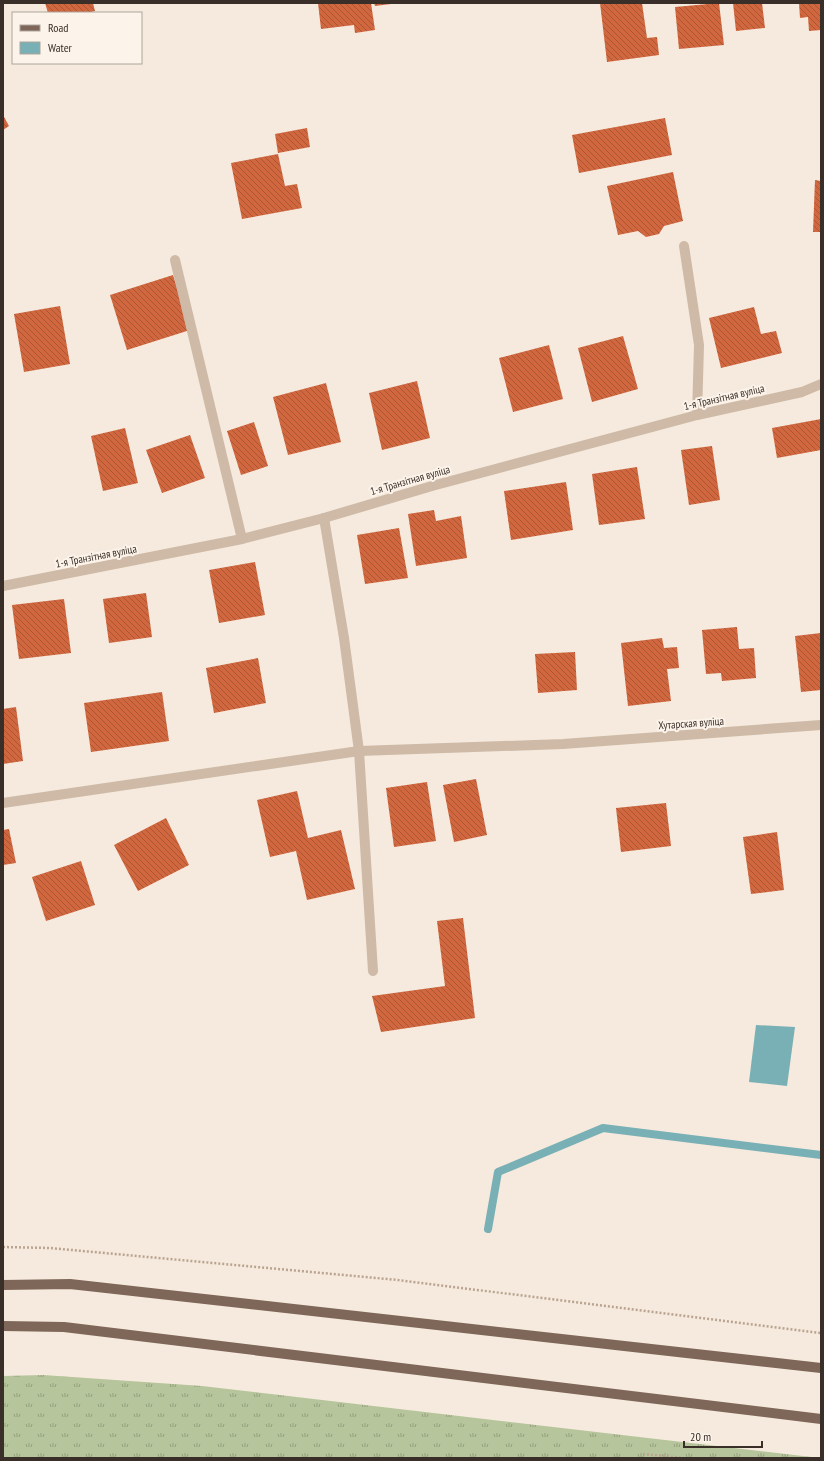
<svg xmlns="http://www.w3.org/2000/svg" width="824" height="1461" font-family="'PT Sans Narrow',sans-serif">
<defs>
<pattern id="grass-tufts" width="24" height="20" patternUnits="userSpaceOnUse"><rect width="24" height="20" fill="#b6c59b"/><path d="M3 7l-1-3M5 7V3M7 7l1-3M15 17l-1-3M17 17v-4M19 17l1-3" fill="none" stroke="#95a07e"/></pattern>
<pattern id="building-back-hatch" width="6" height="6" patternUnits="userSpaceOnUse"><rect width="6" height="6" fill="#d1673f"/><path d="M-1 5l2 2M0 0l6 6M5-1l2 2" fill="none" stroke="#ab5535"/></pattern>
</defs>
<rect width="100%" height="100%" fill="#f5eadd"/>
<polygon fill="url(#grass-tufts)" points="43,1375 202,1386 820,1458 3,1458 3,1376"/>
<polygon fill="#79b0b5" points="756,1025 795,1027 787,1086 749,1082"/>
<g fill="none" stroke-linecap="round" stroke-linejoin="round">
<polyline stroke="#79b0b5" stroke-width="8" points="488,1229 498,1172 603,1128 821,1155"/>
</g>
<g fill="url(#building-back-hatch)">
<polygon points="45,3 93,3 95,11 88,13 48,13"/>
<polygon points="318,3 371,3 375,30 355,33 354,25 321,29"/>
<polygon points="374,3 391,3 391,4 375,6"/>
<polygon points="600,3 642,3 647,38 657,37 659,55 607,62"/>
<polygon points="719,3 724,45 679,49 675,7"/>
<polygon points="733,3 762,3 765,28 736,31"/>
<polygon points="799,3 821,3 821,30 809,31 808,17 800,18"/>
<polygon points="3,115 9,126 3,130"/>
<polygon points="665,118 672,155 579,173 572,135"/>
<polygon points="307,128 310,147 278,153 275,134"/>
<polygon points="278,154 285,186 297,184 302,208 242,219 231,163"/>
<polygon points="673,172 683,221 664,226 659,234 646,237 638,231 618,235 607,186"/>
<polygon points="815,180 821,181 821,232 813,232"/>
<polygon points="173,275 190,330 127,350 110,295"/>
<polygon points="60,306 70,364 24,372 14,314"/>
<polygon points="754,307 761,334 776,331 782,353 721,368 709,318"/>
<polygon points="623,336 638,389 592,402 578,348"/>
<polygon points="549,345 563,399 513,412 499,358"/>
<polygon points="417,381 430,438 382,450 369,393"/>
<polygon points="326,383 341,442 288,455 273,397"/>
<polygon points="821,419 821,450 777,458 772,428"/>
<polygon points="254,422 268,466 241,475 227,431"/>
<polygon points="125,428 138,483 103,491 91,436"/>
<polygon points="190,435 205,478 162,493 146,450"/>
<polygon points="712,446 720,500 689,505 681,450"/>
<polygon points="637,467 645,519 599,525 592,474"/>
<polygon points="566,482 573,530 511,540 504,491"/>
<polygon points="434,510 436,521 461,516 467,558 416,566 408,514"/>
<polygon points="399,528 408,578 365,584 357,535"/>
<polygon points="255,562 265,615 219,623 209,570"/>
<polygon points="146,593 152,637 109,643 103,599"/>
<polygon points="64,599 71,653 19,659 12,605"/>
<polygon points="737,627 739,649 754,648 756,678 722,681 721,673 706,674 702,630"/>
<polygon points="821,633 821,690 801,692 795,636"/>
<polygon points="662,638 664,648 677,647 679,668 667,669 671,701 628,706 621,643"/>
<polygon points="575,652 577,690 538,693 535,654"/>
<polygon points="258,658 266,703 214,713 206,668"/>
<polygon points="162,692 169,741 91,752 84,703"/>
<polygon points="16,707 23,761 3,764 3,709"/>
<polygon points="476,779 487,835 454,842 443,785"/>
<polygon points="427,782 436,841 394,847 386,788"/>
<polygon points="297,791 308,838 341,830 355,889 307,900 296,851 270,857 257,800"/>
<polygon points="666,803 671,846 621,852 616,808"/>
<polygon points="166,818 189,865 138,891 114,845"/>
<polygon points="9,829 16,863 3,865 3,830"/>
<polygon points="777,832 784,890 751,894 743,837"/>
<polygon points="81,861 95,905 46,921 32,877"/>
<polygon points="463,918 475,1018 381,1032 372,996 445,986 437,921"/>
</g>
<g fill="none" stroke-linecap="round" stroke-linejoin="round">
<g stroke="#baa491" stroke-width="2.5" stroke-dasharray="2 2" stroke-linecap="butt">
<polyline points="3,1247 50,1248 398,1280 821,1333"/>
<polyline points="643,1454 684,1458"/>
</g>
<g stroke="#cebaa7" stroke-width="10">
<polyline points="684,246 699,345 697,415"/>
<polyline points="175,260 242,539"/>
<polyline points="324,518 344,638 359,751 373,971"/>
</g>
<g stroke="#cebaa7" stroke-width="10">
<polyline points="3,586 242,539 324,518 432,486 697,415 802,392 821,384"/>
<polyline points="3,803 359,751 563,744 821,725"/>
</g>
<g stroke="#7e6658" stroke-width="10">
<polyline points="3,1285 70,1284 821,1368"/>
<polyline points="3,1326 64,1327 821,1419"/>
</g>
</g>
<g text-anchor="middle" stroke-width="4" stroke-linejoin="round" paint-order="stroke">
<g font-size="11" fill="#3a2f28" stroke="#fcf4ea">
<text transform="translate(724 397) rotate(-13)" y="4">1-я Транзітная вуліца</text>
<text transform="translate(410 480) rotate(-16)" y="4">1-я Транзітная вуліца</text>
<text transform="translate(96 556) rotate(-11)" y="4">1-я Транзітная вуліца</text>
<text transform="translate(691 723) rotate(-4)" y="4">Хутарская вуліца</text>
</g>
</g>
<rect width="824" height="1461" fill="none" stroke="#3a2f28" stroke-width="8"/>
<rect x="12" y="12" width="130" height="52" fill="#fcf4ea" stroke="#aea59c"/>
<rect x="20" y="25" width="20" height="6" fill="#7e6658" stroke="#aea59c"/>
<text x="48" y="32" font-size="12" fill="#3a2f28">Road</text>
<rect x="20" y="42" width="20" height="12" fill="#79b0b5" stroke="#aea59c"/>
<text x="48" y="52" font-size="12" fill="#3a2f28">Water</text>
<path d="M684 1441v6h78v-6" fill="none" stroke="#3a2f28" stroke-width="2"/>
<text x="690" y="1441" font-size="12" fill="#3a2f28" stroke="#fcf4ea" stroke-width="3" paint-order="stroke">20 m</text>
</svg>
